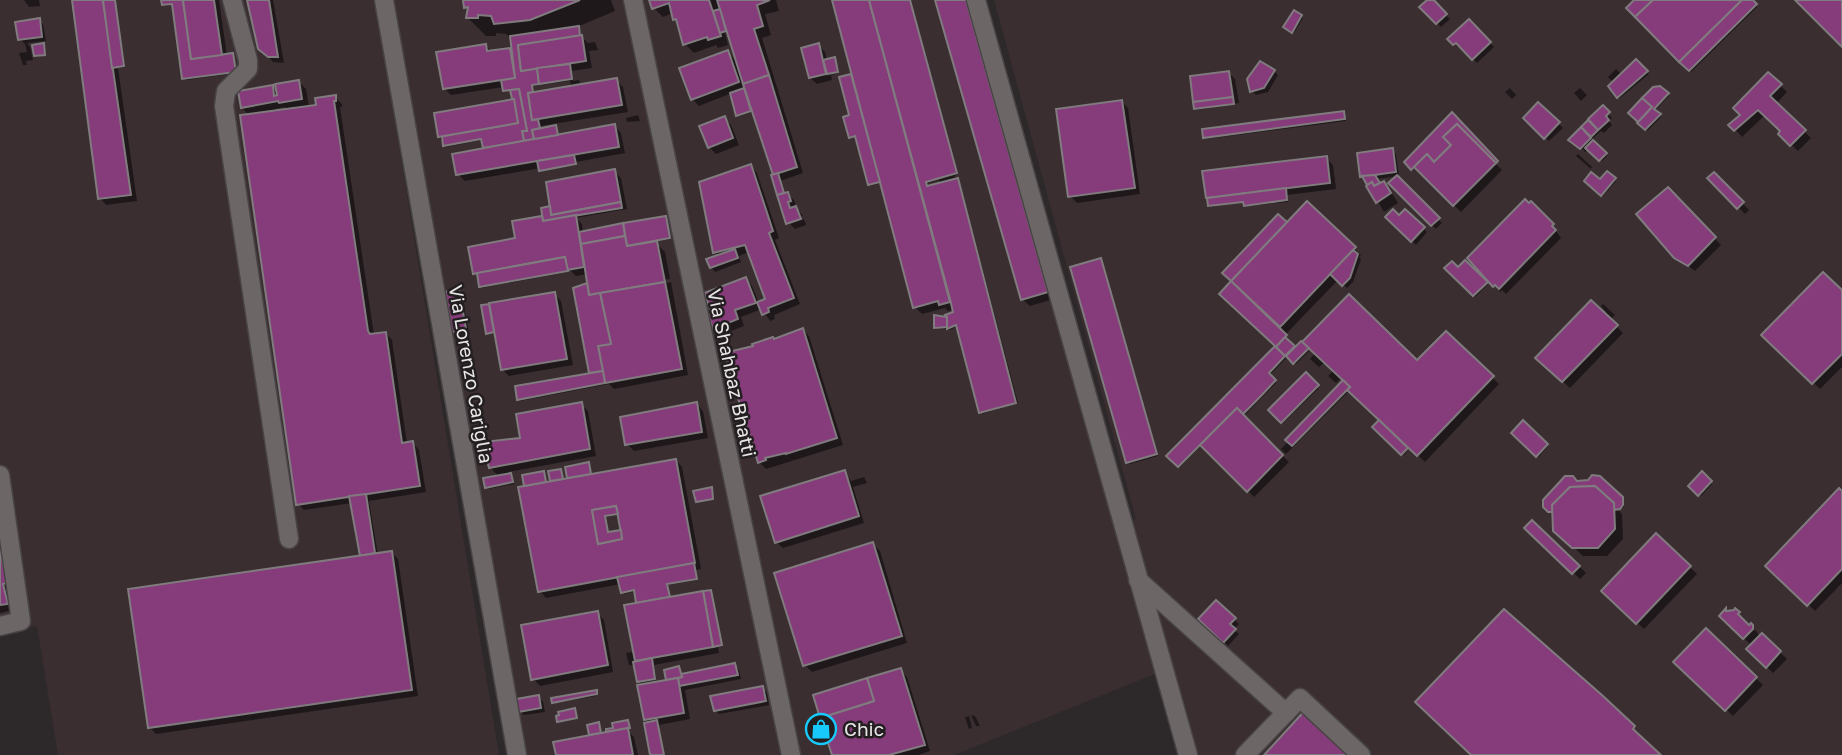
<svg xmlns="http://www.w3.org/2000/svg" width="1842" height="755" font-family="'Golos Text',sans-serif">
<rect width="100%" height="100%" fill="#2d2829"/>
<g fill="#3a2e31">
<polygon points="0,0 375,0 499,755 58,755 37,626 0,633"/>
<polygon points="391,0 966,0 1114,528 1136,519 994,0 1842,0 1842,755 1178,755 1155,674 954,755 526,755"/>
</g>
<g fill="#0007" fill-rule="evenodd">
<polygon points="24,0 39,0 40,6 29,7"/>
<polygon points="74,0 115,0 125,67 118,68 137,201 106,205 100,198"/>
<polygon points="163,0 219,0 227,56 234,57 237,73 186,80 174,5 165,6"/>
<polygon points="249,0 273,0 284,63 273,62 266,54"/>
<path d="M465,0H611L615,11L577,27L579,45L582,37L588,43L595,42L598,50L589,51L592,68L571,71L573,81L579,80L581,86L616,80L623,87L628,112L540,126L541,130L555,127L558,137L615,126L621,133L625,153L576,162V165L542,171L541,168L465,181L458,174L487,150L483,140L446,147L439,136L513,101L512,91L506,92L504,87L451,95L444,88L486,46L492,52L509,49L514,54L512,40L506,34L496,33V36H486L467,17L469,10L466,7ZM570,81L571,88L534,94L533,86Z"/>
<polygon points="651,0 776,0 779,11 765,14 771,35 762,38 803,173 780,181 785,194 787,194 794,200 797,209 803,216 789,221 789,224 788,223 754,112 740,116 732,93 699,106 692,99 727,52 738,63 729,32 725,33 728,45 718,48 716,45 694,53 685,44 673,13 663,17 654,8"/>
<path d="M834,0H910L957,175L954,176L959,180L1018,403L982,414L958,326L950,330L936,327L947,319V316L955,313L954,309L948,311L945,308L922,314L915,307L881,183L871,186L869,184L857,137H850L851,76L855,80ZM939,180L940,183L927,187L926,184Z"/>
<polygon points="937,0 969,0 1054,299 1030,306 1023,300"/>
<polygon points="1429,0 1450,19 1441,27 1422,7"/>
<polygon points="1637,0 1751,0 1757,7 1691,72 1680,61"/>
<polygon points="1294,12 1303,18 1294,33 1287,29"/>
<polygon points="39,20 43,24 46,41 27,43 30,47 33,60 26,61 27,65 23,65 19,53 27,52 25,44 20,39"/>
<polygon points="1469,21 1494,47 1477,63 1461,46 1459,48 1450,39"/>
<polygon points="818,45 825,52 827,61 836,61 839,73 831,75 832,80 817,84 810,78"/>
<polygon points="1636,62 1649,74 1620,98 1610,86 1614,83 1608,77 1616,69 1622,75"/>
<polygon points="1274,71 1278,75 1268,92 1256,95 1252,91"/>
<polygon points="1229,73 1235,79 1239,103 1197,110 1196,108"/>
<polygon points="1768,74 1787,92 1776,104 1811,138 1798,151 1780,134 1783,132 1765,115 1742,137 1731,125 1742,115"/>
<path d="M299,82L306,89L309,107L318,106L335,97L342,104V107H340L374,335L386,333L392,340L407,444L413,443L419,450L426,492L369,501L378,555L392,553L398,559L418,696L156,734L149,727L362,557L352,503L304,510L298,504L250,116L242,108L272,87L279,94ZM285,107L288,110L275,112V109Z"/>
<polygon points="1510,88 1516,95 1512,99 1505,92"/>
<polygon points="1580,88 1587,95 1581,101 1574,93"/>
<polygon points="1660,88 1669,96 1654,111 1661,117 1648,130 1640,123"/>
<polygon points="1122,102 1128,108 1140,194 1077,203 1070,196"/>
<polygon points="1538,104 1563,128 1549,141 1525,118"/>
<polygon points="1603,108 1612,118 1609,121 1612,125 1604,133 1601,131 1591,140 1607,156 1602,161 1588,149 1585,152 1582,148 1580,150 1570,140"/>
<polygon points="1343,113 1346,121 1206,139 1205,137"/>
<polygon points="638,115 640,121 627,122 626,118"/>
<polygon points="724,118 731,125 739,145 716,154 709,147"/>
<polygon points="1473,142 1502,170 1461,212 1416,168 1414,170 1406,162"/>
<polygon points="1392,150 1396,154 1399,176 1376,179 1380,185 1384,183 1388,187 1398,203 1384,212 1365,179"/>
<polygon points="1578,154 1592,167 1591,169 1576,156"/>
<polygon points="1326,158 1333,165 1336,189 1287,195 1288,202 1247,206 1245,203 1209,205 1207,197"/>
<polygon points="751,166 757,173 779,238 775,240 800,304 774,315 775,319 770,321 762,309 741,317 744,326 721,335 714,328 746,279 752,286 759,303 767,300 749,252 739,256 741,262 715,272 711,267 719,256 715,252"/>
<polygon points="614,171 621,178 627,209 576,218 582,224 583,233 666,218 671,239 655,242 665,252 670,279 596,292 596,296 671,282 688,375 614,389 609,384 520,401 519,399 591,374 575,288 586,285 590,289 588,274 576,276 567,267 568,272 482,288 479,278 475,273 541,218 545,221 549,208"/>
<polygon points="1607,173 1616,181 1603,196 1586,181 1600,182"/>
<polygon points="1714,174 1749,210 1745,214 1709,178"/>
<polygon points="1397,177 1442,223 1436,229 1391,183"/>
<polygon points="1667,189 1721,245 1695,271 1675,256"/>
<polygon points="1307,203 1361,255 1359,257 1361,259 1353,282 1347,288 1338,280 1285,335 1287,337 1285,339 1295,349 1301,343 1417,362 1446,333 1499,384 1425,462 1410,448 1404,455 1375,427 1381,420 1350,390 1286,454 1281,449 1345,381 1342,377 1336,383 1328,376 1334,370 1325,362 1319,367 1310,359 1315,353 1311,349 1296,364 1288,356 1269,376 1276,383 1243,417 1289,462 1254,497 1202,445 1180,467 1169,456 1277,346 1222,294 1234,281 1224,273 1278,217 1287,225"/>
<polygon points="1405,211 1427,232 1416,245 1388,217 1399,217"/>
<polygon points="804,219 806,225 795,229 790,224"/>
<polygon points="1552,225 1561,238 1506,294 1502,290 1500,292 1469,258"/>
<polygon points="1102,261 1158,456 1130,464 1128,462"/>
<polygon points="1465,262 1488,284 1475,297 1447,268 1458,269"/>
<polygon points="458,291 462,295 469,333 458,335 454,331"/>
<polygon points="1842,293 1842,367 1820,389 1763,335"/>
<polygon points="554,294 561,301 573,365 509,376 502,369 496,333 488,333 483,307"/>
<polygon points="1603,304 1615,315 1610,320 1623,333 1570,388 1538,358 1604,314 1606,312 1601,306"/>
<polygon points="803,330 809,336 843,445 766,469 759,462 775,341"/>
<polygon points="1306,375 1319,388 1283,423 1270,410"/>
<polygon points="581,404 588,411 596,456 508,472 512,476 514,484 488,489 486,487 499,477 490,467 486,443 522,439"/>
<polygon points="697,404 703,411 708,438 634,451 627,444"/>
<polygon points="1523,422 1548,446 1539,457 1513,433"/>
<path d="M676,460L682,467L701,569L696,570L698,580L668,585L670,599L711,592L722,646L718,647L719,653L654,665L656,680L640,683L636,666L629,665L626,653L632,652L635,655L638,605L636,591L624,594L621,584L546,598L540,591L521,489L543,473L547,484L554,483L552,481L561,471L564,481L569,480L567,468L589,464L592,476ZM620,515L623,531L609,534L606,517Z"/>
<polygon points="844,472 851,481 864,477 867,483 853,487 864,523 783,548 776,542"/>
<polygon points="1702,474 1712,484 1701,496 1690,486"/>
<polygon points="1599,477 1624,501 1624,507 1618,510 1622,514 1623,539 1607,556 1583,556 1555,530 1554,513 1545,506 1577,483 1588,482"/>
<polygon points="1842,493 1842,583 1815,611 1767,565"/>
<polygon points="1532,522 1586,573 1580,579 1526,528"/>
<polygon points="0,528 13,610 0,613"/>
<polygon points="1656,535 1697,574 1644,629 1603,591"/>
<polygon points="873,544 880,551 907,643 812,672 805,665 776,574"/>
<polygon points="1216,602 1239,624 1233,629 1239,634 1228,646 1200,619"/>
<polygon points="1726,609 1729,612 1735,611 1757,632 1760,637 1762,635 1787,659 1773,673 1748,649 1752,646 1721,615"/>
<polygon points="597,613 604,620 613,672 540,686 533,679"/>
<polygon points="1706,630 1763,685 1733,716 1676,662"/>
<polygon points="735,665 739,670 741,679 685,690 690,719 659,725 664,755 652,755 650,724 645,719 670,681 668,679 679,668 682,675"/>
<polygon points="900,670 907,677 930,751 918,755 833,755"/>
<polygon points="762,688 767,692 769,705 719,714 715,710"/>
<polygon points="595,692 596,696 555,703 553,702"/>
<polygon points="539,697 543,702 545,712 524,715 520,711"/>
<polygon points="971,715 975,716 980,726 976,726"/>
<polygon points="969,716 972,728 969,729 965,717"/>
<polygon points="628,722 631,729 627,730 634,737 638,755 557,755 591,737 589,726 599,724 602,735 617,732"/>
</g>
<g fill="#863c7a" stroke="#7f7b7e" stroke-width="2" fill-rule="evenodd">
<polygon points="72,0 103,0 131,195 98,199"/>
<polygon points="103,0 115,0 124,66 112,68"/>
<polygon points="161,0 183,0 191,59 233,53 236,72 182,79 172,4 162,5"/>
<polygon points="183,0 214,0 222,55 191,59"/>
<polygon points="247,0 269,0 278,57 268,57 258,49"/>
<polygon points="463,0 580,0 530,20 494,24 491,16 478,15 478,18 466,18 468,7 464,8"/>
<polygon points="649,0 709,0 721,36 708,40 707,37 683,45 676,19 673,20 669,3 652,9"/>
<polygon points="717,0 770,0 757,5 763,26 754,29 769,75 743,84"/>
<polygon points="832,0 869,0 950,302 939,305 938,301 913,308"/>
<polygon points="869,0 910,0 957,173 926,182 927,186 958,178 1016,403 979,413 956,325 947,329 947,317 945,315 953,312 950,299"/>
<polygon points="935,0 966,0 1048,292 1021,300"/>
<polygon points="1427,0 1434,0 1447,14 1436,24 1419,7"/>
<polygon points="1634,0 1653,0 1635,17 1626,8"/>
<polygon points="1653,0 1742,0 1679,62 1635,17"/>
<polygon points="1742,0 1753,0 1757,4 1689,71 1679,62"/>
<polygon points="1795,0 1842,0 1842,47"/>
<polygon points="720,9 726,31 720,33 713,11"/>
<polygon points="1294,10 1302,15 1292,33 1283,27"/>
<polygon points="40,18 42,37 18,40 15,22"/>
<polygon points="1469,19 1491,42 1472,60 1456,43 1453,45 1447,39"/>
<polygon points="579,26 580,36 518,45 521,71 537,68 539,84 532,85 533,92 528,93 532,120 538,119 540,128 532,130 534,139 524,141 522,131 527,131 519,89 503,91 501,80 515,78 510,36"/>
<polygon points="582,35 586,61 521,71 518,45"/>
<polygon points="44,43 45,55 34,56 32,45"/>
<polygon points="819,43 826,74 809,78 801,48"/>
<polygon points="486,44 487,51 510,48 515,78 443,89 436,52"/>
<polygon points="728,50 739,82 691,100 679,68"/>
<polygon points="835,57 838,72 827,74 823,60"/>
<polygon points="1636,59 1648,71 1617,98 1608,86"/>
<polygon points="1260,61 1275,70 1264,88 1250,92 1247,79"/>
<polygon points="570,64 572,79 539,84 537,68"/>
<polygon points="1229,71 1233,97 1193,102 1190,76"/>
<polygon points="1768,72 1782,84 1770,96 1806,130 1790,146 1778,134 1780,131 1758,110 1734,131 1728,125 1740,115 1733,108"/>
<polygon points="851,74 880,182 868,185 855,136 849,138 843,117 849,115 839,77"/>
<polygon points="769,75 797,167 773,175 743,84"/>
<polygon points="617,78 622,105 532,120 528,93"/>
<polygon points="299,80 302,99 279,103 278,101 241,108 238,91 273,85 274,96 277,95 275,84"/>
<polygon points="1660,86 1669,93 1654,109 1661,114 1645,130 1637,123 1652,107 1642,98 1653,87"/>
<polygon points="744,88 751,111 736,116 730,93"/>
<polygon points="519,89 527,131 522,131 524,141 483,148 481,139 443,146 442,136 518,123 510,90"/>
<polygon points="336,95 336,101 334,101 368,331 370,334 386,332 402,443 413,441 420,486 296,505 240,115 316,105 315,98"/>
<polygon points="1233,97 1234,104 1194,109 1193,102"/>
<polygon points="1642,98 1652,107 1638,122 1628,113"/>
<polygon points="514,99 518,123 438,137 434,113"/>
<polygon points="1122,100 1135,188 1068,197 1056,109"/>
<polygon points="1538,102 1560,122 1544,139 1523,118"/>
<polygon points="1603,105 1610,112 1606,116 1609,120 1598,130 1588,119"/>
<polygon points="1344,111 1345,119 1203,138 1202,129"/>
<polygon points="1452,112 1498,161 1496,163 1457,124 1443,137 1451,145 1434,162 1427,154 1411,170 1404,162"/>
<polygon points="725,116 733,138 708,148 699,126"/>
<polygon points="1588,120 1598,130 1591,137 1581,127"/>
<polygon points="615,124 619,147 456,175 452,154"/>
<polygon points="1457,124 1496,163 1453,206 1414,167 1427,154 1434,162 1451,145 1443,137"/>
<polygon points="556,125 558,135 534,139 532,130"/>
<polygon points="1581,127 1591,138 1580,149 1568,140"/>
<polygon points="1593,140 1607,153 1599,161 1585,148"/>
<polygon points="1393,148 1396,172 1360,177 1357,153"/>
<polygon points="574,155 576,164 539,171 537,161"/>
<polygon points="1327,156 1330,183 1206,198 1202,171"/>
<polygon points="751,164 773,231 769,233 794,298 768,308 769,312 762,315 757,302 765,299 745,245 713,253 699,182"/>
<polygon points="615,169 621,202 551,215 546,182"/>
<polygon points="1607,171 1616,178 1601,196 1584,181 1591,172 1600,179"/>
<polygon points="1714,172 1744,202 1737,209 1707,178"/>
<polygon points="778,173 784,193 777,195 771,175"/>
<polygon points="1375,175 1380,183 1374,186 1372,182 1367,185 1362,176"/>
<polygon points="1397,175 1440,218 1431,226 1388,183"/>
<polygon points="1384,181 1391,193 1376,203 1366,186 1372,182 1374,186"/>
<polygon points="1668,187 1716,237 1688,266 1674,258 1636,214"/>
<polygon points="1286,188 1287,200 1244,206 1243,202 1208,206 1207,198"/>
<polygon points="788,192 791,201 788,202 790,208 796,206 801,219 786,224 777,195"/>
<polygon points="1525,199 1529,203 1531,201 1554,224 1552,226 1556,230 1499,289 1495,285 1493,287 1467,258"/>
<polygon points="1307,201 1356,247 1280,327 1231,281"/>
<polygon points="621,202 622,208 543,221 541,208 550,206 551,215"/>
<polygon points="1393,209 1399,215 1405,209 1425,227 1411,242 1385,217"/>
<polygon points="1278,214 1287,222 1231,281 1222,273"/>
<polygon points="576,215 584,267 567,270 565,257 473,274 468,247 515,238 512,221 542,216 543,221"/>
<polygon points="666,216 670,238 627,246 623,223"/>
<polygon points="623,223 625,236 581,244 579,232"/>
<polygon points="625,236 627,246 657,241 665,282 589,295 581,244"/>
<polygon points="735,249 738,258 710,268 706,259"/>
<polygon points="1353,250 1358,254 1350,278 1342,286 1330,274"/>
<polygon points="565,257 568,271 479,287 477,273"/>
<polygon points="1101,258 1157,454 1126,463 1070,267"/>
<polygon points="1465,260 1488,282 1473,296 1444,268 1452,261 1458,267"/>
<polygon points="1823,272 1842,290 1842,354 1812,384 1761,335"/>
<polygon points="746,277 756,303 735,310 738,319 713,329 708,315 712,314 704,293"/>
<polygon points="1231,281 1287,335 1276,347 1285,356 1269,373 1276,380 1259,398 1243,414 1237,408 1178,467 1166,456 1275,346 1219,294"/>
<polygon points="665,282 682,369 605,383 598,346 611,344 600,293"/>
<polygon points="587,283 589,295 600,293 611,344 598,346 603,371 589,373 573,288"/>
<polygon points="459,289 466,329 452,332 445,292"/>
<polygon points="555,292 567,359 501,370 489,303"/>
<polygon points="1349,294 1417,360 1446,331 1494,376 1417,456 1347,390 1350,387 1302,342"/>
<polygon points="1591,300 1618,325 1562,382 1535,358"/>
<polygon points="489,304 494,332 486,334 481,305"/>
<polygon points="934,315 947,317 947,327 934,328"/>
<polygon points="803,328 837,438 786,454 786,453 765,458 766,460 758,463 724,353 753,346 752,344 773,337 774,339"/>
<polygon points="1285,337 1295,346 1285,356 1276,347"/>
<polygon points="1301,341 1309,348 1293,364 1286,356"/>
<polygon points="603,371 605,383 517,400 515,386"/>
<polygon points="1306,372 1319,385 1281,423 1268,410"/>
<polygon points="1343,380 1350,387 1292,446 1285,440"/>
<polygon points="582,402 590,449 489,468 483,442 520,438 516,414"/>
<polygon points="697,402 702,432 625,445 620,417"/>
<polygon points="1237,408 1283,455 1247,492 1200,445"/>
<polygon points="1379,420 1408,448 1401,455 1372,427"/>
<polygon points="1523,420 1548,444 1536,457 1511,433"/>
<path d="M676,459L695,563L538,592L518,487ZM616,506L622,539L598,544L592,510Z"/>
<polygon points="589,462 591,474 567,478 565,467"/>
<polygon points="561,469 563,479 550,481 548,471"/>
<polygon points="845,470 859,516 775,543 760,496"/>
<polygon points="544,471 546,482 524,486 522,475"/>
<polygon points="1702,471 1712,481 1698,496 1688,486"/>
<polygon points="511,473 513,482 485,488 483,478"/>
<polygon points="1592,475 1600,476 1623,497 1623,505 1620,509 1614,510 1614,503 1595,486 1570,487 1552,505 1553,512 1548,512 1543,507 1543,500 1565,476 1573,476 1577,481 1588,480"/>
<polygon points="1595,486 1614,503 1615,529 1598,548 1572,548 1553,531 1552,505 1570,487"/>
<polygon points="712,487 713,499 696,502 693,491"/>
<polygon points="1839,488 1842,491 1842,569 1807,606 1765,566"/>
<polygon points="366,494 375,553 360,556 349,496"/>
<polygon points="616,506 618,514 605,516 608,532 621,530 622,539 598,544 592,510"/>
<polygon points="1532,520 1580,566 1572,574 1524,528"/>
<polygon points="1656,533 1691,566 1636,624 1601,591"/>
<polygon points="873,542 902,636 803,666 774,573"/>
<polygon points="0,550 7,583 3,584 8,604 0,605"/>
<polygon points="392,551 412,690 148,728 128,589"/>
<polygon points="694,563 697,579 667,584 670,597 636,603 634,590 621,593 617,577"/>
<polygon points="711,590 722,645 713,647 703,591"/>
<polygon points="703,591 713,647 635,661 624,605"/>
<polygon points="1216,600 1236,618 1230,624 1236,629 1223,643 1198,619"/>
<polygon points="1726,608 1726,611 1734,610 1735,608 1740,612 1738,614 1749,625 1751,623 1753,625 1753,629 1743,639 1719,616"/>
<polygon points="1504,609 1603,696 1635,726 1633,729 1661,755 1471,755 1415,702"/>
<polygon points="598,611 608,665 531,680 521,625"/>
<polygon points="1706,628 1757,677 1725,711 1673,662"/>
<polygon points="1762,633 1781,651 1766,668 1746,649"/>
<polygon points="652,658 655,679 637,682 633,662"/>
<polygon points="735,663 738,675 679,686 678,678 682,677 681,674"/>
<polygon points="679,666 682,677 666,680 664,670"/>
<polygon points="901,668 925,745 889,755 832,755 820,718 874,701 867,678"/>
<polygon points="678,678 684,713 644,720 637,685"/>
<polygon points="867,678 874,701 820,718 813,695"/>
<polygon points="763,686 766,701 714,711 710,696"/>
<polygon points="597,690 597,694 552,703 551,698"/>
<polygon points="539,695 541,708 518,712 516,699"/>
<polygon points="1308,707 1360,755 1264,755"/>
<polygon points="575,708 577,718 557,722 556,716 559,715 558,712"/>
<polygon points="628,720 630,728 606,732 606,729 613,728 612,723"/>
<polygon points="657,720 664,755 650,755 644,723"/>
<polygon points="599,722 601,733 589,735 587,725"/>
<polygon points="628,728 633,755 556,755 553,742"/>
</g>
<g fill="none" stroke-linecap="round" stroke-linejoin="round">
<g stroke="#484445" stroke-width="21">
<g id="minor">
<polyline points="232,0 248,60 248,69 226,91 224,106 289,539"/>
<polyline points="384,0 517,755"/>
<polyline points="633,0 791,755"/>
<polyline points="976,0 1188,755"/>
<polyline points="0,475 21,621 0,626"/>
<polyline points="1138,580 1286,713"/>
<polyline points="1245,755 1300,698 1361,755"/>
</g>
</g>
<use href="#minor" stroke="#6c6667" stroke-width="18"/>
</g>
<defs>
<g id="shop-ring" transform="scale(1.575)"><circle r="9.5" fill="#231e20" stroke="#17cafb" stroke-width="1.5"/><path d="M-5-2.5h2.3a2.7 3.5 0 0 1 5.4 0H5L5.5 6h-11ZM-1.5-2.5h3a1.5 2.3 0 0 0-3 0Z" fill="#17cafb"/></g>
</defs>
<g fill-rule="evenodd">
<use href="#shop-ring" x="821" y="729"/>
</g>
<g text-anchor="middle" stroke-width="5" stroke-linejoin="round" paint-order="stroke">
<g font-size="19" fill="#e9e6e7" stroke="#231e20">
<text transform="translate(732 373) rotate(78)" y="7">Via Shahbaz Bhatti</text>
<text transform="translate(471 374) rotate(80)" y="7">Via Lorenzo Cariglia</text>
</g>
<g font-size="19" fill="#e9e6e7" stroke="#231e20" text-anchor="start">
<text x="844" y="736">Chic</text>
</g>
</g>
</svg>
